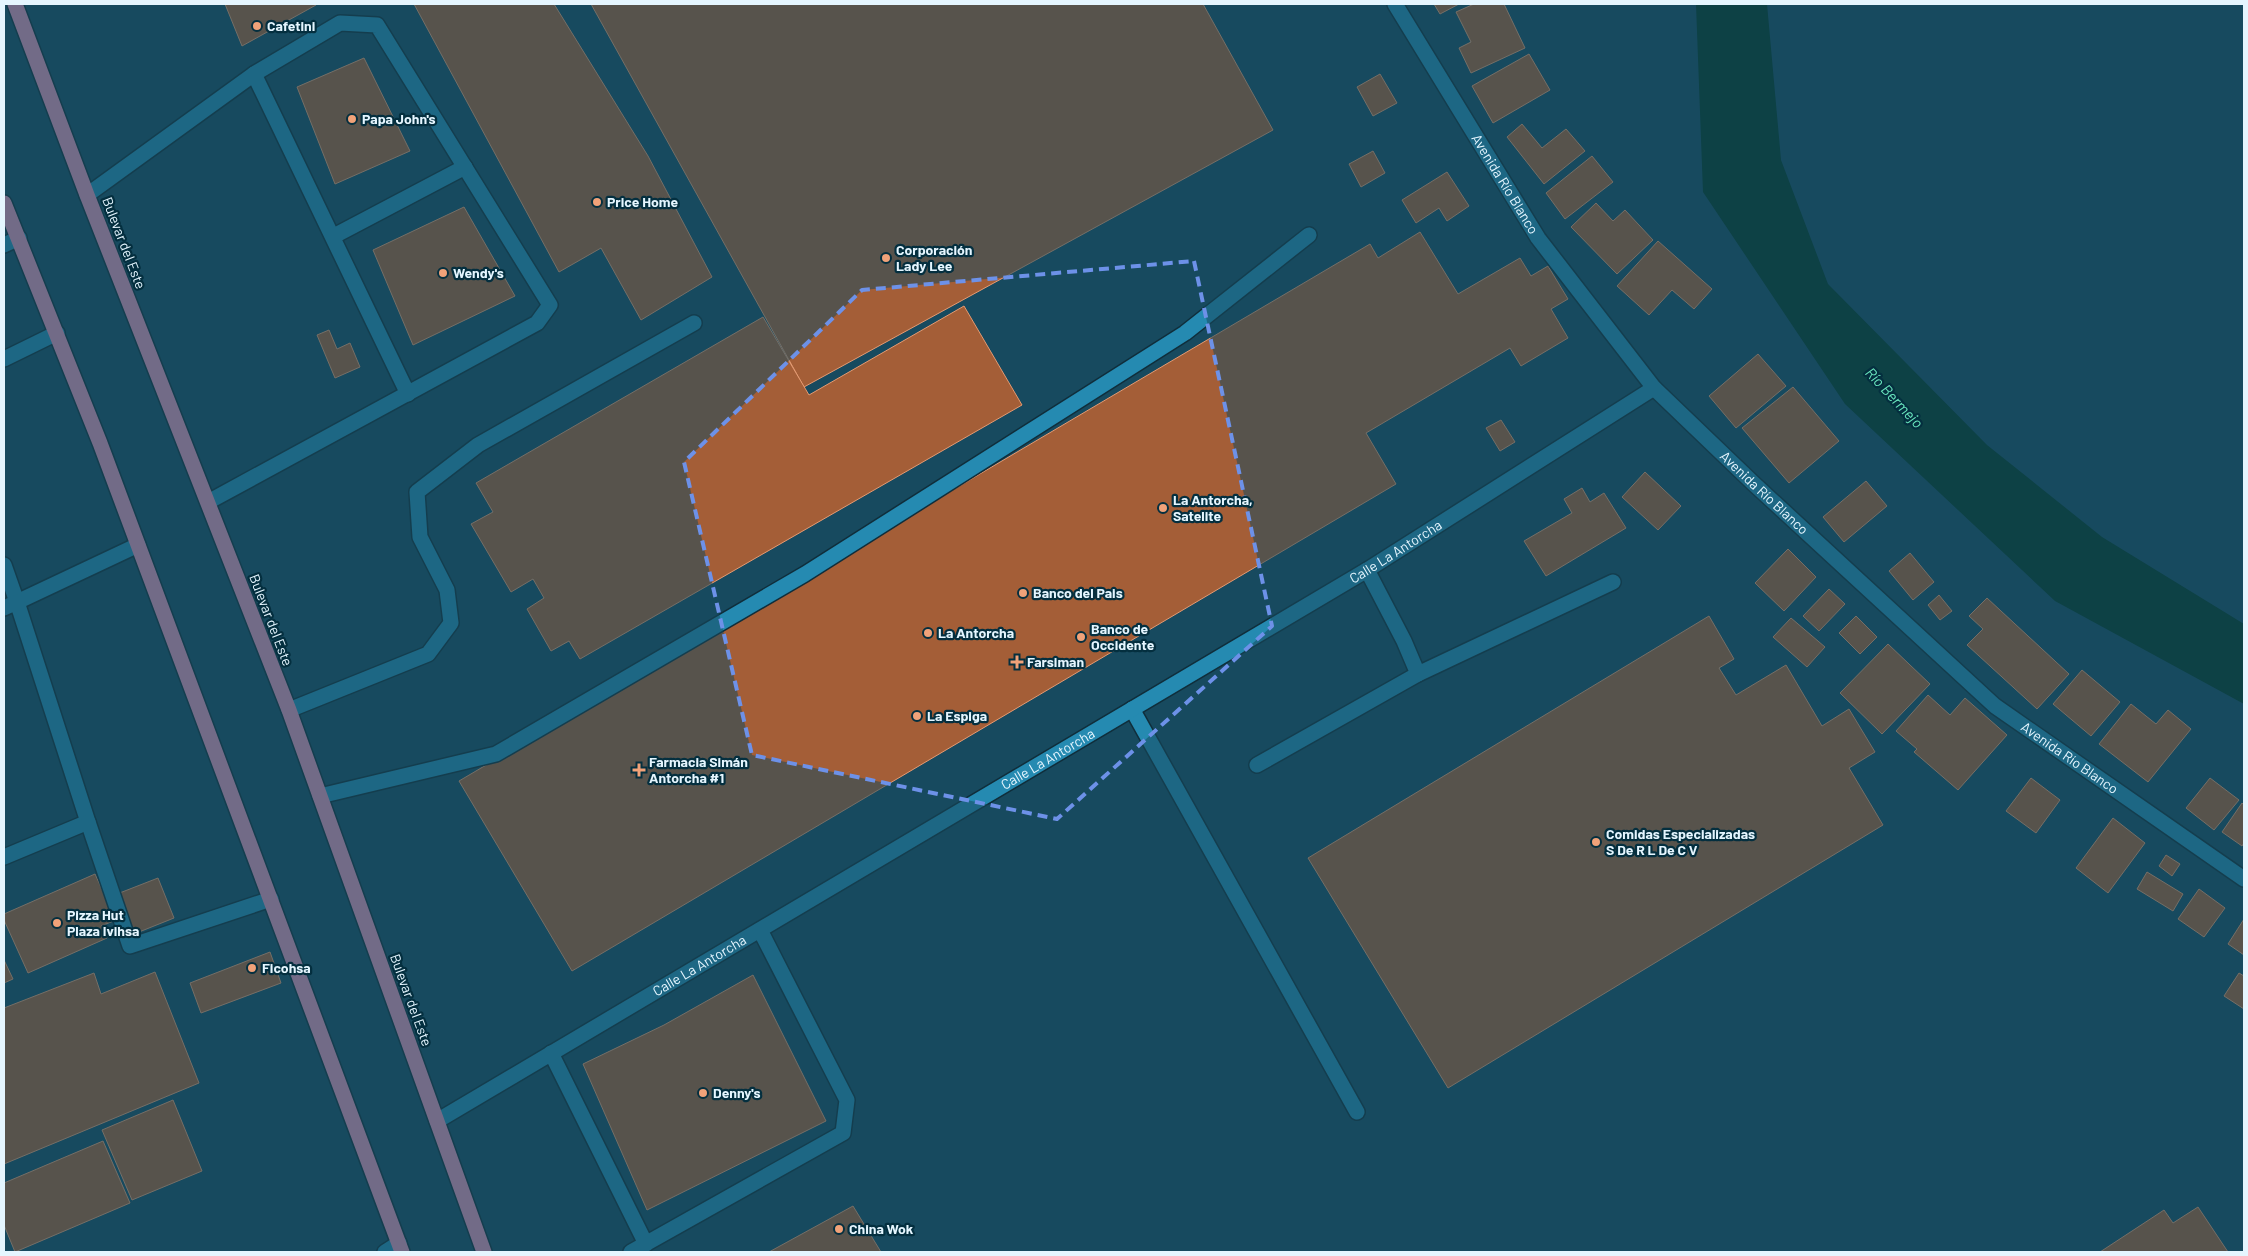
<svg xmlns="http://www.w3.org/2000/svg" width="2248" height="1256" font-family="Barlow,sans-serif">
<rect width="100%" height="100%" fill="#174a5f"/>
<polygon fill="#003526" points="1696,4 1767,4 1781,160 1828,284 1987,445 2102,537 2244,624 2244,704 2055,601 1845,404 1703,192"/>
<g fill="#a45e37" stroke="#e59a71">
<polygon points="225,4 315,4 316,5 242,46"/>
<polygon points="414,4 554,4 648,156 712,277 641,320 601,248 559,272"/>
<polygon points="591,4 1203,4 1273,130 804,387"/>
<polygon points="1434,4 1459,4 1440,14"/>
<polygon points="1474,4 1504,4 1525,48 1471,73 1459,48 1471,42 1456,12"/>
<polygon points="1529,54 1550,90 1493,123 1472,86"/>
<polygon points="364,58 410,151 335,184 297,87"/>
<polygon points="1380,74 1397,103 1373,116 1357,87"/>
<polygon points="1522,124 1542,148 1566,129 1585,151 1544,184 1507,137"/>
<polygon points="1373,151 1385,173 1361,187 1349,164"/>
<polygon points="1592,156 1613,182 1565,219 1546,193"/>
<polygon points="1447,172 1469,206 1447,221 1439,208 1416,223 1402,200"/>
<polygon points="1596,203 1613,221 1625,210 1653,240 1617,274 1571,227"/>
<polygon points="464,207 515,296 413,345 373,250"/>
<polygon points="1420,232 1458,294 1520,258 1531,276 1548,266 1568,299 1551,309 1568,338 1521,366 1510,348 1366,433 1396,484 572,971 459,781 1370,244 1378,258"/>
<polygon points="1658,241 1712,289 1694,309 1672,290 1649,315 1617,286"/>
<polygon points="964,306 1022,405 580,659 569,641 551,651 527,609 544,598 533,579 511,592 471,524 493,512 476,483 763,317 809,395"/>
<polygon points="329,330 337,349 350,343 360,367 335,378 317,335"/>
<polygon points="1758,354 1786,386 1736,428 1709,396"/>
<polygon points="1793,387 1839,441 1789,483 1742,428"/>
<polygon points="1501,420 1515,442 1500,451 1486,428"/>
<polygon points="1645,472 1681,506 1658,530 1622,497"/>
<polygon points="1866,481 1887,506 1844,542 1823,517"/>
<polygon points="1582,488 1590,502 1604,493 1626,528 1546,576 1524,541 1572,513 1564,499"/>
<polygon points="1788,549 1816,577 1784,611 1755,583"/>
<polygon points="1910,553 1934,582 1913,600 1889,571"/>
<polygon points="1829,589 1845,604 1819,631 1803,616"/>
<polygon points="1939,595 1952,611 1940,620 1928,605"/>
<polygon points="1987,598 2069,674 2037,709 1967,645 1983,629 1969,616"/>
<polygon points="1709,616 1734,659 1719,668 1736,695 1786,665 1822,726 1849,709 1875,752 1849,768 1883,825 1448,1088 1308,858"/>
<polygon points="1856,616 1877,637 1860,654 1839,633"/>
<polygon points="1791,618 1825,647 1807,667 1773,637"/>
<polygon points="1888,644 1930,684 1882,734 1840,693"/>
<polygon points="2082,670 2120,702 2091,736 2053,704"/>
<polygon points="1928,695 1950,715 1965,698 2007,735 1958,790 1914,752 1917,749 1896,731"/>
<polygon points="2131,704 2156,724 2168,710 2191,729 2148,782 2099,744"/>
<polygon points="2031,778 2060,800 2036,833 2006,811"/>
<polygon points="2210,778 2239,800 2214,830 2186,808"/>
<polygon points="2242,803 2244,805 2244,843 2242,846 2222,832"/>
<polygon points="2113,818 2145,843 2108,893 2076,868"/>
<polygon points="2166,855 2180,864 2172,876 2159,866"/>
<polygon points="2147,872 2183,894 2173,911 2137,889"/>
<polygon points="95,874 116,920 101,926 107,938 28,973 4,920 4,914"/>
<polygon points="158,878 174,918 134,934 117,894"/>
<polygon points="2199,889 2225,908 2204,937 2178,919"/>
<polygon points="2244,919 2244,955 2228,944"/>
<polygon points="270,952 281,983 201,1013 190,983"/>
<polygon points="4,960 13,979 4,983"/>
<polygon points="155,972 199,1083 4,1164 4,1008 94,973 101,994"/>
<polygon points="2239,973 2244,976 2244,1009 2224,996"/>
<polygon points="753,975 826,1121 647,1210 583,1064 664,1025"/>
<polygon points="173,1100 202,1171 132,1200 102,1130"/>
<polygon points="103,1141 130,1203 15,1252 4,1225 4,1183"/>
<polygon points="853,1206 881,1252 769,1252"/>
<polygon points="2198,1207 2228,1252 2100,1252 2164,1210 2173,1223"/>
</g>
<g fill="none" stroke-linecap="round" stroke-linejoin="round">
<g stroke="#102e3b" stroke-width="18">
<g id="minor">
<path id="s1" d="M1395,4L1538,238L1654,388L1753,483L1995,706L2244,879"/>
<polyline points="254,74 408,394"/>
<polyline points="87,195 254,74 340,23 377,25 550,305 537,323 208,502"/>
<polyline points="334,236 465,167"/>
<polyline points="4,245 19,238"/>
<polyline points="4,359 57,333"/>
<polyline points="4,565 17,602 138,545"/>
<polyline points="4,608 17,602 88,822 4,857"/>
<polyline points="1418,674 1613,582"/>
<polyline points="1132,709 1357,1112"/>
<polyline points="289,710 428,654 451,623 447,590 420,537 417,492 478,445 694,323"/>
<polyline points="1257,765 1418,674 1404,641 1367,570"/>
<polyline points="320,796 496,754 805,574 1185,333 1309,235"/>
<polyline points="88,822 130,946 271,899"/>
<polyline points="551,1053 646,1244"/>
<path id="s2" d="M437,1121L1367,570L1654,388"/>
<polyline points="385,1252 399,1243"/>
<polyline points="631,1252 843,1133 847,1100 760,930"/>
</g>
</g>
<g stroke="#102e3b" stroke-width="18">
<g id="highway">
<polyline points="15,4 87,195 289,710 484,1252"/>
<polyline points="4,203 100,443 402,1252"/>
</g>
</g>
<use href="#minor" stroke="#258ab1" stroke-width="15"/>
<use href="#highway" stroke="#e193b9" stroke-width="15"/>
</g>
<path d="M0 0H2248V1256H0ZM1194,261L1272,626L1057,819L752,755L684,462L862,290Z" fill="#174a5f" fill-opacity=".55" fill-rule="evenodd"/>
<path fill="none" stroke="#6d91e8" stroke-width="4" stroke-dasharray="10 6" stroke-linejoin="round" d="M1194,261L1272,626L1057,819L752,755L684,462L862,290Z"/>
<g fill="#f0a279" stroke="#042f3f" stroke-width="2">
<circle cx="257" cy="26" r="5"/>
<circle cx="352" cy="119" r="5"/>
<circle cx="597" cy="202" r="5"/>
<circle cx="886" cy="258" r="5"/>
<circle cx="443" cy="273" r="5"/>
<circle cx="1163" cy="508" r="5"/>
<circle cx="1023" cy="593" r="5"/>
<circle cx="928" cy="633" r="5"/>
<circle cx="1081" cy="637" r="5"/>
<path d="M1014.5 654.5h5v5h5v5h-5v5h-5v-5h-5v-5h5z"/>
<circle cx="917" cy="716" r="5"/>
<path d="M636.5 762.5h5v5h5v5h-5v5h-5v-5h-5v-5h5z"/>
<circle cx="1596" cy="842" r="5"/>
<circle cx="57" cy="923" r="5"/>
<circle cx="252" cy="968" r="5"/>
<circle cx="703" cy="1093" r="5"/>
<circle cx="839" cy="1229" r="5"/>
</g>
<g text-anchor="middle" stroke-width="4.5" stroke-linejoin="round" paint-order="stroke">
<g font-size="14" font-weight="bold" fill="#e5f6ff" stroke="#042f3f" text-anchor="start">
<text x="267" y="31">Cafetini</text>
<text x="362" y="124">Papa John's</text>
<text x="607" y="207">Price Home</text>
<text x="896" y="255">Corporación<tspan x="896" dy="16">Lady Lee</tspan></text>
<text x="453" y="278">Wendy's</text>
<text x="1173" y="505">La Antorcha,<tspan x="1173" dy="16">Satelite</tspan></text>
<text x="1033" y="598">Banco del Pais</text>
<text x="1091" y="634">Banco de<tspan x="1091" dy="16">Occidente</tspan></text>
<text x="938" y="638">La Antorcha</text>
<text x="1027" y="667">Farsiman</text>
<text x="927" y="721">La Espiga</text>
<text x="649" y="767">Farmacia Simán<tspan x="649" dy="16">Antorcha #1</tspan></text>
<text x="1606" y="839">Comidas Especializadas<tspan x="1606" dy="16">S De R L De C V</tspan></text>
<text x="67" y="920">Pizza Hut<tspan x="67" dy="16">Plaza Ivihsa</tspan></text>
<text x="262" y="973">Ficohsa</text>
<text x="713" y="1098">Denny's</text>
<text x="849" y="1234">China Wok</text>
</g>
<g font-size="14" fill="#e5f6ff" stroke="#042f3f">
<text dy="5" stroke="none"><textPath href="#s1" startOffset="211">Avenida Río Blanco</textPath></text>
<text transform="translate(124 243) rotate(69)" y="5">Bulevar del Este</text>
<text dy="5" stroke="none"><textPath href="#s1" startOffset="616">Avenida Río Blanco</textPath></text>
<text dy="5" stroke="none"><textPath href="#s2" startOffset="1115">Calle La Antorcha</textPath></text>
<text transform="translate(271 620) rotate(69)" y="5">Bulevar del Este</text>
<text dy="5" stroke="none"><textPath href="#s2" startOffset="710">Calle La Antorcha</textPath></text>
<text dy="5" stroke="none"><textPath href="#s1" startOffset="1021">Avenida Río Blanco</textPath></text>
<text dy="5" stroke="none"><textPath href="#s2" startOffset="305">Calle La Antorcha</textPath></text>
<text transform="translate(411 1000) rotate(70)" y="5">Bulevar del Este</text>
</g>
<g font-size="15" font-style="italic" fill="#6ae7be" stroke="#042f3f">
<text transform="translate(1894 398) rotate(47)" y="5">Río Bermejo</text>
</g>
</g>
<rect width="2248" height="1256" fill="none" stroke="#e5f6ff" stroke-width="10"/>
</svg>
